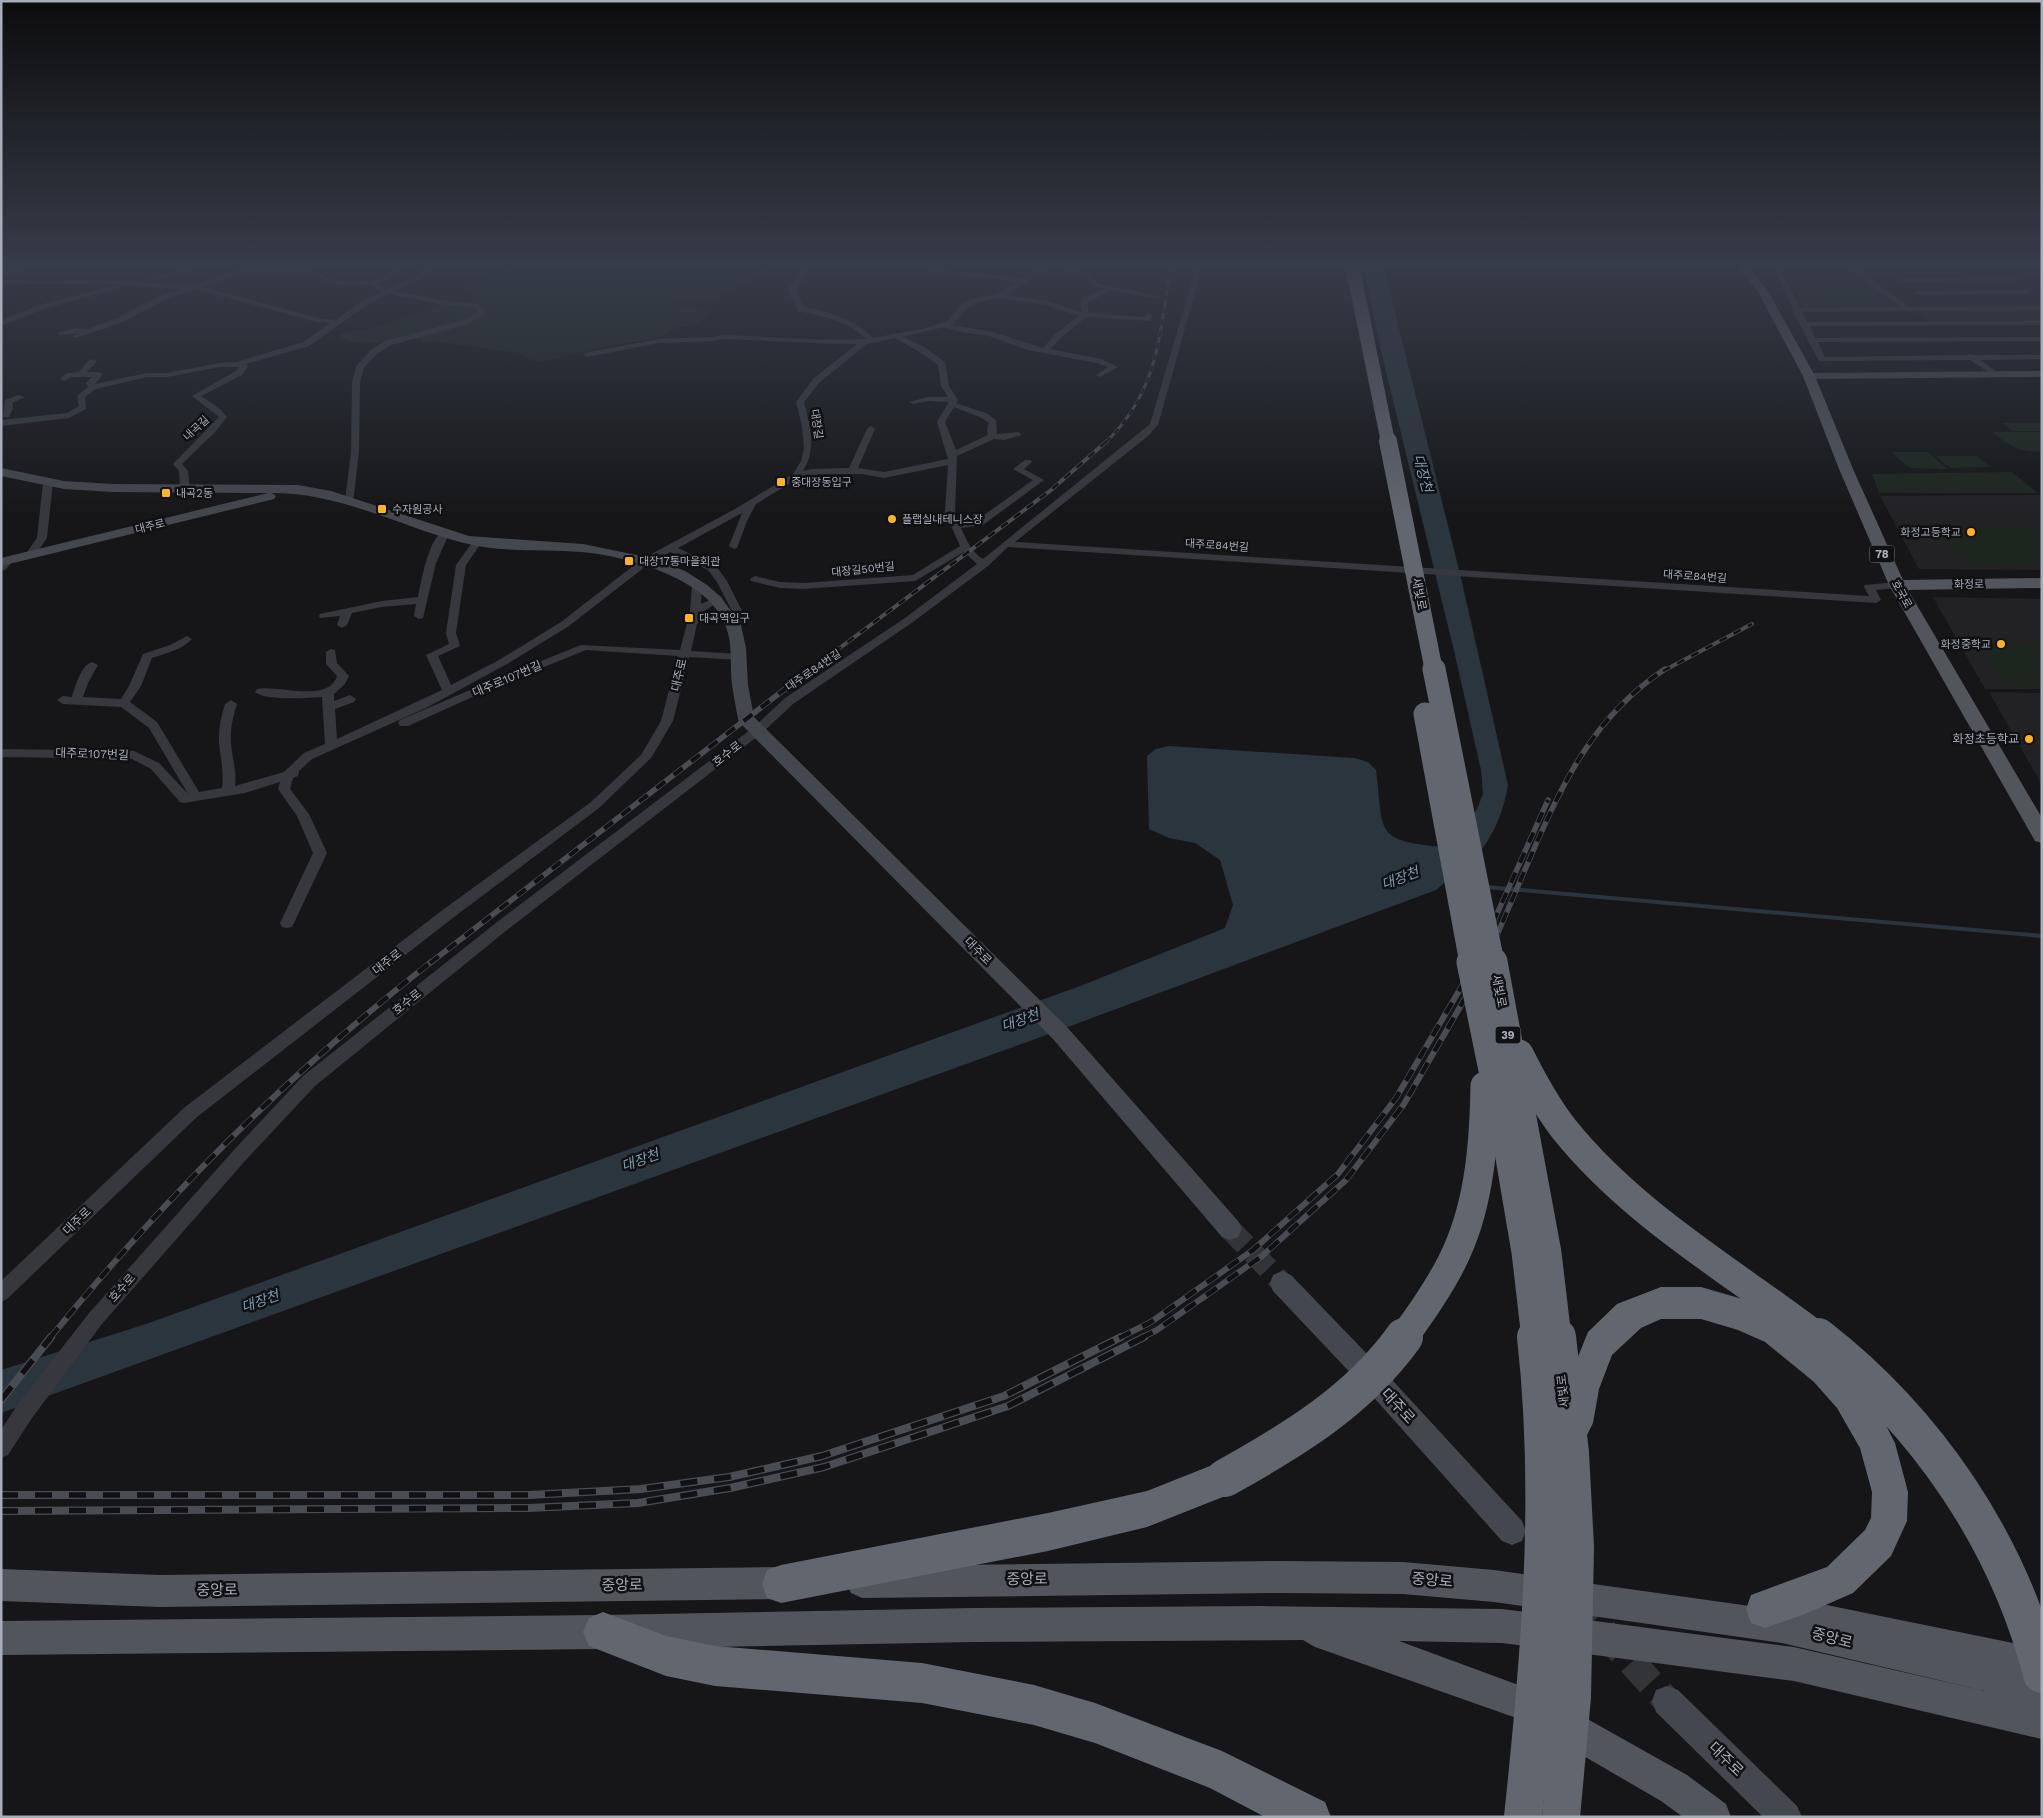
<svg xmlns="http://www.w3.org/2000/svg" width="2043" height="1818" font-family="'Work Sans','Noto Sans KR',sans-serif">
<rect width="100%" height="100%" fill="#161618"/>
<g fill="#222225">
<polygon points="1784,269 1845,269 1898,307 1804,308"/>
<polygon points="2041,495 2042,570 1919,569 1880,496"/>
<polygon points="1933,597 2042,599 2042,689 1985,689"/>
<polygon points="1989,692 2042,693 2042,785"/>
</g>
<g fill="#1d261e">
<polygon points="426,264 466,264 437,275 422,271"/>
<path d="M491,264H779L776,277L753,279L724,294L712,298L675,300L672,305L700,308L711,312L699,324L674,328L661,338L616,345L541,362L531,360L519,353L422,340L420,334C394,340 363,351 338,336C346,330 358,331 368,329C393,324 417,312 442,305C453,301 466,304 477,301L464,292L467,286L500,277Z"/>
<polygon points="1871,287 1898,307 1836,308 1807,288"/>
<polygon points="2036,310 2042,317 2042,322 1931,323 1914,311"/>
<polygon points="2002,423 2041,423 2042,431 2012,431"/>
<path d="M1992,432H2042V452C2019,452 2009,446 1992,432Z"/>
<polygon points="1891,452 1927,452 1948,469 1910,468"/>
<polygon points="1936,456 1977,456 1990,467 1950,468"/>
<polygon points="2012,472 2038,493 1879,493 1872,474"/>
<polygon points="2042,527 2042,563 1974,564 1962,553 1953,553 1941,528"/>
<polygon points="2042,643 2042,687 2004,686 1982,644"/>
</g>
<path fill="#2b353d" d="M1363,264H1383L1461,578L1508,785C1504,810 1494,836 1477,855C1466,868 1449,879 1436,890L1049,1034L1,1413V1370L149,1323L1083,985L1225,928L1233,905L1220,860L1195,843L1169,838L1149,829L1147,756L1156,749L1169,746L1354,758L1368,762L1376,770C1384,833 1373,840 1442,847L1466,824L1477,809L1483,794L1481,770L1455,655L1381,351Z"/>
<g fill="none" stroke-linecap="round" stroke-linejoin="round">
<polyline stroke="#2b353d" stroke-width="4" points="1486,887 2042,936"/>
<polyline stroke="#333438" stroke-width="22" stroke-dasharray="22 11" stroke-linecap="butt" points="1230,1229 1282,1283"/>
<polyline stroke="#333438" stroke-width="28" stroke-dasharray="28 14" stroke-linecap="butt" points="1575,1600 1667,1701"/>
<g fill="#36383d" fill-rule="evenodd">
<polygon points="203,264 211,264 194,271 146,282 143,280"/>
<path d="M281,264C307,261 324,282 343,282C357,282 373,282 385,276C395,271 402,264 413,264L389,279L377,284L388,289L419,275L428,264H434L423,277L395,291L439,300L477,304L486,312L469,324L391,345L377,354L364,368L360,382L359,452L353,503H347L345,501L351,452L352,382L357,365L371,350L385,341L463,320L478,312L475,308L439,304L389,294L367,305L309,346L246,364L248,366L242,375L201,396L220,409L227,417L215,432L182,464L188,471L190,489L185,492L180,489L179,471L173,464L219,417L192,396L236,371L239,367H220L167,377H147L96,389L85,397L86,409L69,418L1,426V420L67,413L79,406L77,396L88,387L86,383L92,377H72L64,381L60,379L67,373L79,372L90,359L97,361L87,372H99L103,374L95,384L147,373H167L220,363L237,362L303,342L330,323L316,322L195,289L165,300L123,322L76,338L72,336L79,333L60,335L56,333L76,328L88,329L117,318L159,296L183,289L117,285L121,287L119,288L44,309L1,326V321L38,305L117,285L1,283V279L39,281L101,280L195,285L225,274L251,268L289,267ZM298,269L337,285H370L382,292L361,301L336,320L319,318L203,287L229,277L251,272L295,271Z"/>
<path d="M806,264H812L796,289L804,307C829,312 855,319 873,338L926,328L947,321L961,305L971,299L997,294L1016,282L999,279L930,274L924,269L907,264L928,267L932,270L999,275L1021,279C1045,265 1049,260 1075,269C1086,273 1091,274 1097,283L1161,297L1157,299L1112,290L1088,302V313L1144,317L1148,313L1152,315L1151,321L1086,317L1061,338L1050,349L1101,359L1118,367L1100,377L1096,375L1108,367L1096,363L1028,350L989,336L961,332L944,327L903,337L924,347L945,362L949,386L958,400L956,403L988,414L996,420L997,434L1018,432L1022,435L1004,440L994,439L957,456L955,514L959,523L977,520L1033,480L1013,469L1025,460H1031L1032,462L1024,469L1044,480L983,525L961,528C967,541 971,551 983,559L1150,424L1197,264H1203L1158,425L1148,436L1015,542L1869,596L1864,587L1865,585L1897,582L1902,585L1897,588L1876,590L1881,600L1876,603L1008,547L988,566L913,622L793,704L762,733L507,930L315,1086L245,1161L102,1324L32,1418L8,1455L1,1458V1430L18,1404L90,1312L233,1151L303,1076L497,922L754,727L785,698L905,618L977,564L964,552L915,581L804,589L780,588L751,581L750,579L755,576L780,582L804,583L913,575L960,546L947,517L911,523L906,520L911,517L945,512L948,465L884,478L862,474H831L812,475L799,478L756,504L747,521L737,548L734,549L729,546L742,513L678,548L716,566L727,581L745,617L738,627H730L729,625L735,617L717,582L708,570L670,552L650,563L569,626L507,664L426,708L312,759L299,771L298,776L293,778L290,789L309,814L327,853L294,923L292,927L287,928L282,927L280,923L313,853L297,816L278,789L280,782L245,793L184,803L180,802L151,769L132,759L1,757V749L134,751L159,763L188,794L149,728L121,707L63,704L57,700L63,696L72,697C75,687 81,665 92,662L98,665L88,683L83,697L121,699L129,686L143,654L170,645L187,636L192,639C182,650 166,653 152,658L141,686L130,702L157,722L199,792L222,788C224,773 221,759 219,744C218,730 221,717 225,704L231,700L237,704C233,717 230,729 231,743C232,758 237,771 235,786L284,772L304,753L325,744L322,697C309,698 264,701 255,692L257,689C277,684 328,704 337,676L326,664V652L331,649L335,650L337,663L349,676L345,684L334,694V701L350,695L356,699L354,702L335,709L337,739L442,690L426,655L449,644L446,633L456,565L474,540L477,539L482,542L466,565L456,633L460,646L438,656L451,685L499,660L561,622L642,559L735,509L793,474L801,461L804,448L802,426L796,402L814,378L857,344C812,344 767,340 722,339L715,341L659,343L587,357L583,355L584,353L659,339L714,337L721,335C769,336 818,342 866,339C849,321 822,316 798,311L788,289ZM1056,267L1086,277L1093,286L1104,289L1082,299L1080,304L1082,312L1047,301L1006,295L1023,284L1027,283L1028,281L1046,269ZM999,298L1046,305L1079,316L1055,334L1043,348L993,332L952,325L967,309L976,303ZM895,338L918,351L938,365L941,386L948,397H928L909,402L913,404L928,401L949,402L937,422L948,459L884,472L858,468L875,429L871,426L867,429L849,468L812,469L803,471C817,449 810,427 804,402L820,382L867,344ZM954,407L982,418L989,423L987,430L988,435L956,450L945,422Z"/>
<path d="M1772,264H2042V267L1857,268L1909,307L2042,306V310L1802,312L1807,322L2042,321V325L1810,326L1815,338L2042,337V341L1818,342L1825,357L1967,355L1970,354L1974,355H2042V359L1980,360L1997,372V376H1994L1970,360L1819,361L1792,310L1793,309ZM1781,269H1848L1900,307L1800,308Z"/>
<polygon points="2017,277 2019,278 2019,280 1901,282 1898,280 1901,278"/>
<polygon points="2030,290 2031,292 2027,294 1919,295 1915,293 1919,291"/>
<polygon points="18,395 25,397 12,403 13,408 9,417 3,417 5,400"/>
<polygon points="48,479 53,482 47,538 34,557 26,557 25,555 37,538 43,482"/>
<path d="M444,531L449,534L436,563L423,618L419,619L414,616L416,604L382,607L352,613L347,625L342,628L337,625L340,616L320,618L319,616L320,614L382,601L418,597C421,582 429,536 444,531Z"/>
<polygon points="9,557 14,560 5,570 1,571 1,562"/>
<path d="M697,582L702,585L701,604L716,597L721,600L700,614L727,613L732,616C724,623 709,617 697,624L691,651L739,654L745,657L739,660L689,657L673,721L651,758L599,808L454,917L197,1117L7,1299L1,1302V1281L185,1107L444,909L591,802L641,755L661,721L678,656L586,650L499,685L408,726H400L398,723L400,720L491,681L581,645L680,650L690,612L692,585Z"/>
</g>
<g fill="#44474d" fill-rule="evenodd">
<polygon points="21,264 33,264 1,279 1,272"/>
<polygon points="2042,371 2042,377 1809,379 1804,376 1809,373"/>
<path d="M1,468L64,481L113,484L298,485L331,491L469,536L583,544L651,558L685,571L707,585L721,597L741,625L746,648L748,685L754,717L1067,1027L1238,1221L1242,1229L1238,1237L1230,1240L1222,1237L1053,1039L740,723L738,719C736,708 734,697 732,685C729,651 736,633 712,604C685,573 620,555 581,552C543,549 501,553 464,543C398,526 342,493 272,493L276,496L274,499L1,566V558L268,493L113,492L64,489L1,476Z"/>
<polygon points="1282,1271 1291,1275 1394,1382 1522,1521 1526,1531 1522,1541 1512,1545 1502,1541 1376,1400 1273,1291 1270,1283 1273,1275"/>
<polygon points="1667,1686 1678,1690 1797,1806 1802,1817 1763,1817 1656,1712 1652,1701 1656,1690"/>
</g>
<g fill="#52555c" fill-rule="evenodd">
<polygon points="1737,264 1747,264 1768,291 1815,376 1853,469 1903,580 2042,578 2042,588 1908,590 2042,818 2042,843 2035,841 1889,585 1839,469 1803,376 1758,292"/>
<polygon points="1279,1561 1403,1562 1494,1570 1793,1612 1795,1606 1807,1601 2042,1649 2042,1739 1794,1681 1502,1643 1399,1641 1543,1694 1687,1775 1726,1804 1731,1817 1683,1817 1661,1801 1522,1720 1315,1647 1303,1640 974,1642 603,1649 1,1655 1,1621 603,1615 974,1608 1259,1606 1502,1609 1794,1647 1985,1691 1782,1643 1494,1602 1403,1594 1279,1593 862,1598 851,1593 846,1582 851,1571 862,1566"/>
<polygon points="789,1567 800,1572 805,1583 800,1594 789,1599 160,1607 1,1601 1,1569 160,1575"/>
</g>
<g fill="#62666e" fill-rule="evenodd">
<polygon points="1,264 17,264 15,267 1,272"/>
<polygon points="1661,1287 1701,1287 1739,1298 1789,1318 1838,1358 1861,1384 1877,1408 1895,1443 1908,1492 1907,1521 1891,1556 1853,1593 1805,1614 1765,1628 1751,1623 1746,1609 1751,1595 1827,1567 1865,1530 1871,1518 1872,1492 1860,1448 1837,1408 1814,1382 1765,1342 1738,1330 1701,1319 1661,1319 1641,1328 1612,1355 1599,1389 1593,1423 1587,1435 1575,1441 1563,1435 1557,1423 1565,1389 1588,1332 1617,1304"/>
<polygon points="1225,1460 1238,1465 1243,1478 1238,1491 1147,1527 1048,1551 781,1603 767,1598 762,1584 767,1570 781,1565 1048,1513 1147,1491"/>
<polygon points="603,1612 666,1636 715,1646 922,1663 1034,1685 1095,1703 1222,1751 1325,1802 1331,1817 1265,1817 1210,1788 1095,1743 1034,1725 922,1703 715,1686 666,1676 589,1646 583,1632 589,1618"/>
</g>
<g stroke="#494c52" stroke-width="3">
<path id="rail-far4" d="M1106,442C1160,389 1159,334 1171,264"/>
</g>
<g stroke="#494c52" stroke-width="4">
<g id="rail-far3">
<polyline points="809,671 1051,490 1107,441"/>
<polyline points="1663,671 1752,624"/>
</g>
</g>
<g stroke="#494c52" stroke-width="5.5">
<g id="rail-far2">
<polyline points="430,963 811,669"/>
<polyline points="1475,963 1548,800"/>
<path d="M1485,963C1500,928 1515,893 1530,858C1563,782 1593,717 1665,669"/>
</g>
</g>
<g stroke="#494c52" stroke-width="6">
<g id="rail-far1">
<path d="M50,1338C166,1196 287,1075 431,962"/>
<polyline points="1119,1338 1151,1322 1253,1250 1338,1174 1396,1098 1476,962"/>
<polyline points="1141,1338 1157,1330 1262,1256 1346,1180 1404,1104 1486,962"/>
</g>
</g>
<g stroke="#494c52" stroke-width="8">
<g id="rail">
<polyline points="1,1400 51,1337"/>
<polyline points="1,1495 529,1495 641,1489 729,1477 822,1456 1004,1396 1121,1337"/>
<polyline points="1,1511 528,1508 638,1503 730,1488 824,1467 1008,1406 1144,1337"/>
</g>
</g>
<use href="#rail-far4" stroke="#111113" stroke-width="2" stroke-dasharray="6" stroke-linecap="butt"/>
<use href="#rail-far3" stroke="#111113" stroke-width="2.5" stroke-dasharray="8" stroke-linecap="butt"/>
<use href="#rail-far2" stroke="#111113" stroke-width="4" stroke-dasharray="11" stroke-linecap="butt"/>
<use href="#rail-far1" stroke="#111113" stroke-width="4.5" stroke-dasharray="13" stroke-linecap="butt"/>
<use href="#rail" stroke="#111113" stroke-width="5.5" stroke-dasharray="17" stroke-linecap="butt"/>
<polyline stroke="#62666e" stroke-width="14" points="1352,264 1388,442"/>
<polyline stroke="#62666e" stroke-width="18" points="1388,441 1434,671"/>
<g stroke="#62666e" stroke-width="23">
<polyline points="1434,669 1493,963"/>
<polyline points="1425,714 1471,963"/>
</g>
<g stroke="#62666e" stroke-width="29">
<polyline points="1471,962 1506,1134 1526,1252 1536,1338"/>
<polyline points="1493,962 1547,1253 1557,1338"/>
<path d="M1519,1054C1532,1080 1546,1106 1564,1129C1634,1216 1732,1271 1819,1338"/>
<path d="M1403,1338C1423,1311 1444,1281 1457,1251C1480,1200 1484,1140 1485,1086"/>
</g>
<g stroke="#62666e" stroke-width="38">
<polyline points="1557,1337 1570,1453 1575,1547 1572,1697 1561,1817"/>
<path d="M1818,1337C1926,1421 2008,1541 2042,1674"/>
<path d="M1225,1478C1293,1440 1358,1401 1404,1337"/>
<path d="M1523,1817C1540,1658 1554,1497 1536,1337"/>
</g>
</g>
<linearGradient id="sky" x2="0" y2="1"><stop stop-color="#0c0c0d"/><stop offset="0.51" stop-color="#363c48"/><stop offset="1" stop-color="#363c48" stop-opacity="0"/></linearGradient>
<rect width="2043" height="518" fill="url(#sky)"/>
<g fill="#feb327" stroke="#111113" stroke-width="2">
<rect x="776" y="477" width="10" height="10" rx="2.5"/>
<rect x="161" y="488" width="10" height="10" rx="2.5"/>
<rect x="377" y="504" width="10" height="10" rx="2.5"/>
<circle cx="892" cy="519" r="5"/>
<circle cx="1971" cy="532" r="5"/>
<rect x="624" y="556" width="10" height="10" rx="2.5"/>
<rect x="684" y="613" width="10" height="10" rx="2.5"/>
<circle cx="2001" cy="644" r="5"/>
<circle cx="2029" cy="739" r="5"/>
</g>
<g text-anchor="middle" stroke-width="5" stroke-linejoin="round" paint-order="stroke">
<g font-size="11" fill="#a7adb9" stroke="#111113">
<text transform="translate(817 424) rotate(81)" y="4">대장길</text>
<text transform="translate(196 428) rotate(-43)" y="4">내곡길</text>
<text transform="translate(150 526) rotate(-14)" y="4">대주로</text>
<text transform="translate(1217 545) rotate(4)" y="4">대주로84번길</text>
<text transform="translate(863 569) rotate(-6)" y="4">대장길50번길</text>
<text transform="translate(1695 576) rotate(4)" y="4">대주로84번길</text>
<text transform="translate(1969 584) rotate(-1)" y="4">화정로</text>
<text transform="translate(1902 594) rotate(61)" y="4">호국로</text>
<text transform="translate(813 670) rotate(-34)" y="4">대주로84번길</text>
</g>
<g font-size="11" fill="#a7adb9" stroke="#111113" text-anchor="start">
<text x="791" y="486">중대장동입구</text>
<text x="176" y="497">내곡2동</text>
<text x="392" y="513">수자원공사</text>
<text x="902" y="523">플랩실내테니스장</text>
<text x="1961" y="536" text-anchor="end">화정고등학교</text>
<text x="639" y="565">대장17통마을회관</text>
<text x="699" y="622">대곡역입구</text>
<text x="1991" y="648" text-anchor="end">화정중학교</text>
</g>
<g fill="#111113" stroke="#7a7e87" stroke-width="1">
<rect x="1869.5" y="545.5" width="25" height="17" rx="4"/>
<rect x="1495.5" y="1026.5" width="25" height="17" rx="4"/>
</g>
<g font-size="11" font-weight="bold" fill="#a7adb9">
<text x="1882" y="558">78</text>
<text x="1508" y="1039">39</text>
</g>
<g font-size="12" fill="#a7adb9" stroke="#111113">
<text transform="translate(1419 594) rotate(79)" y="4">새빛로</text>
<text transform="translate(679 675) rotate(-77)" y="4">대주로</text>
<text transform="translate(507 679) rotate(-23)" y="4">대주로107번길</text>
<text transform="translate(92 754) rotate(2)" y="4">대주로107번길</text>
<text transform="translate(727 754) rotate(-38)" y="4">호수로</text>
<text transform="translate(978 951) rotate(45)" y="4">대주로</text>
<text transform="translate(387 962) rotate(-38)" y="4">대주로</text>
<text transform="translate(1499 991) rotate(79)" y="4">새빛로</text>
<text transform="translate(407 1002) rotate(-39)" y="4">호수로</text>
<text transform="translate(77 1221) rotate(-44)" y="4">대주로</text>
<text transform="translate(122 1288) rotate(-49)" y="4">호수로</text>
<text transform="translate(1563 1391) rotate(-96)" y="4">새빛로</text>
</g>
<g font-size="12" fill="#a7adb9" stroke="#111113" text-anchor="end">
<text x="2019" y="743">화정초등학교</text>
</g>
<g font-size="14" font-style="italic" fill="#7b9cb6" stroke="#111113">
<text transform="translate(1423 473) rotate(75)" y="5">대장천</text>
<text transform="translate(1400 878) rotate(-21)" y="5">대장천</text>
<text transform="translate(1020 1020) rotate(-20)" y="5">대장천</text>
<text transform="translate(640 1160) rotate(-20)" y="5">대장천</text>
<text transform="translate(260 1301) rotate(-20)" y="5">대장천</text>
</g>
<g font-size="15" fill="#a7adb9" stroke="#111113">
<text transform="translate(1398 1406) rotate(47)" y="5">대주로</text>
<text transform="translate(1027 1579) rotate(-1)" y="5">중앙로</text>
<text transform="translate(1432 1580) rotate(5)" y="5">중앙로</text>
<text transform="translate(622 1585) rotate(-1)" y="5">중앙로</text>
<text transform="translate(217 1590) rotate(-1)" y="5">중앙로</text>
<text transform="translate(1832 1638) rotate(14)" y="5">중앙로</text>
<text transform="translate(1726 1759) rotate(44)" y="5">대주로</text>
</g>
</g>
<rect width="2043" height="1818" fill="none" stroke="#a7adb9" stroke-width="5"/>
</svg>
